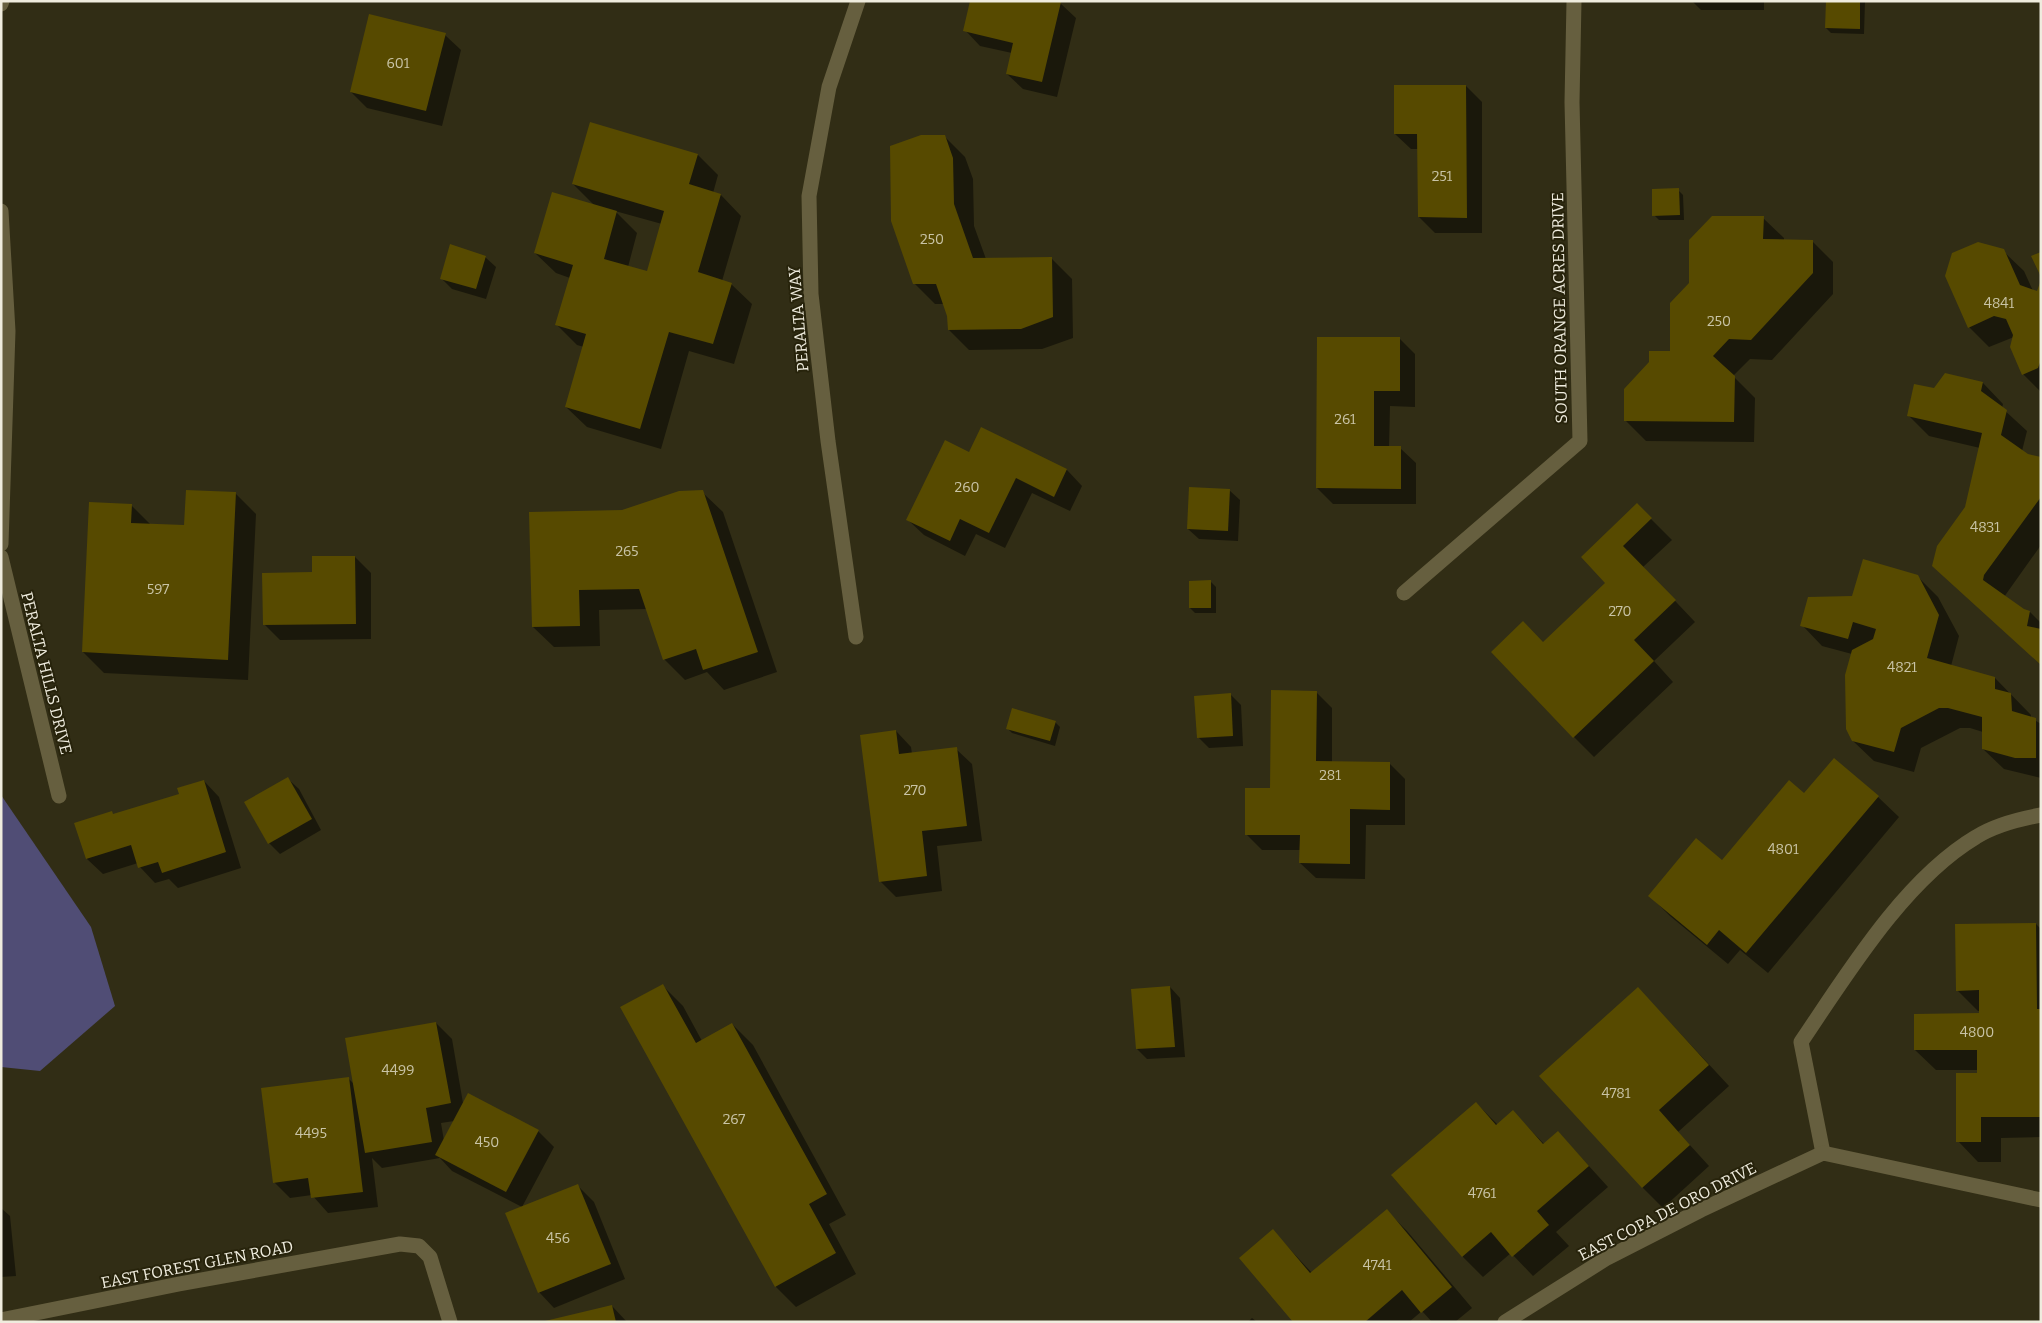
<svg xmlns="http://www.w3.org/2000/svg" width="2042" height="1323" font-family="Bitter,serif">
<rect width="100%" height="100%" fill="#312d15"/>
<polygon fill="#504d75" points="1,795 91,927 115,1006 40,1071 1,1067"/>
<g fill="#0007" fill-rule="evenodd">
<polygon points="972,1 1054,1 1060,3 1076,18 1057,97 1023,89 1007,74 1012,53 980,46 965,30"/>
<polygon points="1692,1 1764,1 1764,10 1701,10"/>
<polygon points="1827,1 1865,1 1864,34 1831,33 1826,28"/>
<polygon points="445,35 461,50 442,126 367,108 351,92"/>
<polygon points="1466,86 1482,102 1482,233 1435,233 1419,217 1418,149 1411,149 1395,134"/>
<polygon points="944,136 965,157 973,179 974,226 986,259 1051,258 1072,279 1073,338 1042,349 969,350 949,330 949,315 944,304 935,304 914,283"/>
<path d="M698,155L718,175L713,193L721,195L741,216L722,281L731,284L752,304L734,364L689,351L661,449L587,427L566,407L584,347L577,345L557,325L570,278L556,273L535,253L595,206L573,184ZM615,211L662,224L647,273L628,267L637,233Z"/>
<polygon points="1678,190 1683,195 1684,220 1659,220 1654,215"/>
<polygon points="1763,218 1784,238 1784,241 1813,242 1833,262 1833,294 1772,360 1750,359 1733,376 1755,398 1754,442 1646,441 1625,420"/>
<polygon points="2003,251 2024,271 2033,291 2038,293 2041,282 2041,392 2023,374 2014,337 1989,347 1969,327"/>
<polygon points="485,257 496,267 486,299 452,289 441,278"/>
<polygon points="1400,339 1415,354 1415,407 1390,406 1389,448 1400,448 1416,463 1416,504 1333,504 1317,488"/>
<polygon points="1983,383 2003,404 2002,408 2027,431 2022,451 2028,455 2041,458 2041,545 2004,597 2023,610 2030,612 2041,623 2041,663 1953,583 1966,508 1980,448 1929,436 1908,415 1934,390"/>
<polygon points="982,429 1067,470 1082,486 1070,511 1032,493 1005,548 976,534 965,556 924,535 908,520 969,453"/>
<polygon points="1229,490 1240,500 1238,541 1199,539 1188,529"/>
<polygon points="702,492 723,512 777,672 724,690 707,672 685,680 664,659 647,609 599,610 600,646 554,647 533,627 623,511"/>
<polygon points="235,493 256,514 248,680 104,673 83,652 131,505 151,525 185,526"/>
<polygon points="1637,505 1672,540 1643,567 1695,622 1654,661 1673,682 1594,757 1574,737 1543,643 1607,583"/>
<polygon points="355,557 371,573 371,639 280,640 264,624 313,574"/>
<polygon points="1917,576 1938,597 1959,636 1951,666 1995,678 2031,715 2031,718 2041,724 2041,778 2004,769 1983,749 1983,732 1970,728 1960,728 1921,748 1914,772 1874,761 1853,741 1852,654 1822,646 1802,625 1853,598"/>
<polygon points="1211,582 1216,587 1216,613 1195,613 1190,608"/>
<polygon points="1316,692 1332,708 1332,762 1389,763 1405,779 1405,825 1366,825 1365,879 1316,878 1300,863 1301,850 1262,850 1246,834 1271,789"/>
<polygon points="1230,694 1241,705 1243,746 1209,748 1198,737"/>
<polygon points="1055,722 1060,727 1055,746 1012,733 1007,728"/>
<polygon points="896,731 911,747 912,754 956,749 972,764 982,841 937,846 942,891 896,897 880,881"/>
<polygon points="288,779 299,789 321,830 280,854 269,843 246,802"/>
<polygon points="204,781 219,797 241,868 178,888 169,879 155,883 140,867 138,863 103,874 87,859 76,824 114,815 181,794"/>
<polygon points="1804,795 1878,797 1899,817 1768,973 1740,950 1728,964 1670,916 1649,895 1722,861"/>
<polygon points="2036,924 2041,929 2041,1137 2001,1138 2001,1162 1978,1162 1958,1141 1978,1070 1936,1070 1915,1050 1981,1014 1981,1011 1978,1011 1957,990"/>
<polygon points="662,985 683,1006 702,1041 732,1024 753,1045 846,1215 829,1224 856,1274 796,1307 776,1287 622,1007"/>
<polygon points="1170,987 1180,998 1185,1057 1147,1059 1137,1049"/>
<polygon points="1638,988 1729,1086 1678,1132 1709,1166 1663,1208 1642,1187"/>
<path d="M436,1023L452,1039L463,1103L538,1131L554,1147L522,1207L452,1171L440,1158L382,1168L372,1158L378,1207L328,1213L312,1195L290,1198L274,1182L348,1078L354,1084ZM454,1121L444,1141L441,1123Z"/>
<polygon points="1476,1103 1498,1125 1513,1112 1544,1144 1558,1132 1608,1187 1556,1232 1569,1246 1533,1276 1511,1253 1483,1277 1463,1257 1392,1176"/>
<polygon points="578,1186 594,1202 625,1279 554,1308 539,1292"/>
<polygon points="1,1208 10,1216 16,1276 1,1277"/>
<polygon points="1387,1211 1407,1231 1472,1308 1455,1322 1432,1322 1422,1311 1409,1322 1295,1322 1273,1231 1312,1273"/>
<polygon points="612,1306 627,1322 547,1322"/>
<polygon points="1252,1318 1257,1322 1248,1322"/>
</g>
<g fill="#574a00">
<polygon points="970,1 1061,2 1042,82 1006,74 1013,43 963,31"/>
<polygon points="1826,1 1860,1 1860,29 1825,28"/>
<polygon points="369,14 446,33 426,111 350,92"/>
<polygon points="1394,85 1466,85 1467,218 1418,217 1417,134 1394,134"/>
<polygon points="590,122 698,154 689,184 721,194 698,272 732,283 713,344 669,332 640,429 565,407 586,334 555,325 573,265 534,253 552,192 617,211 604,259 647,271 664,211 572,184"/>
<polygon points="921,135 945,135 953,158 954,204 973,258 1052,257 1053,317 1021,329 948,330 947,316 936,284 913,284 891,221 890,146"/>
<polygon points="1679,188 1680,215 1652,216 1652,189"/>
<polygon points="1712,216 1764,216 1763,239 1813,240 1813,273 1751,340 1729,339 1713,356 1735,376 1734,422 1624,421 1624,389 1649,362 1649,351 1670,351 1670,303 1689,283 1689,240"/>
<polygon points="1978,242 2004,249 2020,285 2037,291 2041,280 2041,360 2038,368 2022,375 2010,347 2013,335 2006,319 1994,316 1968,328 1945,276 1952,253"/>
<polygon points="450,244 486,256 476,289 440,279"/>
<polygon points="2041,252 2041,277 2031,256"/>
<polygon points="1317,337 1400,337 1400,391 1374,391 1374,446 1401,446 1401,489 1316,488"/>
<polygon points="1945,373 1983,382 1981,391 2007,410 2001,435 2028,454 2041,457 2041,497 1984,575 1983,580 2024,609 2030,611 2027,626 2041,629 2041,665 1932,566 1937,546 1965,507 1982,433 1907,416 1914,384 1934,388"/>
<polygon points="981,427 1067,469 1054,497 1016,478 989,533 960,519 950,541 906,520 945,440 969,452"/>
<polygon points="1189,487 1230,489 1228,531 1187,529"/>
<polygon points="186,490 236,492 228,660 82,652 89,502 132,504 131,523 184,525"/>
<polygon points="703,490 758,652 703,670 696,649 663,660 639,589 579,590 580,626 532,627 529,512 622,510 679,491"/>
<polygon points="1637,503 1652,518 1623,546 1676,600 1634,640 1654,661 1573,738 1491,652 1523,621 1543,642 1605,583 1581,557"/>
<polygon points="312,556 355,556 356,624 263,625 262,573 312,572"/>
<polygon points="1863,559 1918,575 1939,615 1927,658 1995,677 1995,689 2011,693 2012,711 2036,718 2036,758 2015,758 1982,749 1982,717 1948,708 1939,708 1901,728 1894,752 1852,741 1846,729 1845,675 1852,650 1873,639 1876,629 1853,622 1848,639 1800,626 1808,597 1852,596"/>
<polygon points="1211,580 1211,608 1189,608 1189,581"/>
<polygon points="1271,690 1317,691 1316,761 1390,762 1390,810 1350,809 1350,864 1299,863 1300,835 1245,835 1245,788 1270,788"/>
<polygon points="1231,693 1233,736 1197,738 1194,696"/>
<polygon points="1012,708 1056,721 1050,741 1006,729"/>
<polygon points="896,730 899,754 957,747 967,826 922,831 927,876 879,882 860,735"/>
<polygon points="1834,758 1879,796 1746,953 1719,930 1707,945 1648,896 1696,838 1722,860 1789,780 1804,793"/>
<polygon points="288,777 312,819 268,844 244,802"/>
<polygon points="204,780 226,852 162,873 158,862 138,868 131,845 86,859 74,823 112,811 113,814 179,794 177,788"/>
<polygon points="2036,923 2037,1009 2041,1009 2041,1117 1981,1117 1981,1142 1956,1142 1956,1073 1977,1073 1977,1050 1914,1050 1914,1014 1979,1013 1979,990 1956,991 1955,924"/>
<polygon points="663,984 696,1043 732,1023 827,1194 809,1204 836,1253 775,1287 620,1007"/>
<polygon points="1170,986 1175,1047 1136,1049 1131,989"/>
<polygon points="1638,987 1709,1065 1659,1110 1690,1145 1642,1188 1539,1076"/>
<polygon points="436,1022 451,1103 426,1108 432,1142 365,1153 345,1038"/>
<polygon points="349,1077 363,1192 311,1198 308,1178 273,1183 261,1088"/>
<polygon points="468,1093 539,1130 506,1192 435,1155"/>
<polygon points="1476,1102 1496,1125 1513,1110 1543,1144 1558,1131 1589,1166 1537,1211 1549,1225 1512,1257 1491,1232 1462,1257 1391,1175"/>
<polygon points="578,1184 611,1264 538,1293 505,1213"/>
<polygon points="1387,1209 1452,1287 1421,1313 1402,1290 1365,1322 1293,1322 1239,1258 1273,1229 1310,1273"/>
<polygon points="612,1305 616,1322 545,1322 545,1321"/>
</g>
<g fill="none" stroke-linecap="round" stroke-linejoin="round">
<g stroke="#665f3f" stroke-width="15">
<polyline points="1,4 2,1"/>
<polyline points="1,211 8,331 1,544"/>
<polyline points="1,557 59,796"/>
<polyline points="1404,593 1580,441 1572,102 1574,1"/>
<polyline points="856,637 828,441 811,294 809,196 829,87 858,1"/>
<path d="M1823,1153L1801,1042C1847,974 1904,880 1976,837C1995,825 2019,819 2041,815"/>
<polyline points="1,1320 179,1284 400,1244 419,1246 430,1257 450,1322"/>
<polyline points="1505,1322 1607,1258 1701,1210 1823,1153 2041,1200"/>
</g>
</g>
<g text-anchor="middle" stroke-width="4" stroke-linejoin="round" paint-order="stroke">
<g font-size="14" fill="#c9c4a6">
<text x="398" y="68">601</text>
<text x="1442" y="181">251</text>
<text x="932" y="244">250</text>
<text x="1999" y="308">4841</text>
<text x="1719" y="326">250</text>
<text x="1345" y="424">261</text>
<text x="967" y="492">260</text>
<text x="1985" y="532">4831</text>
<text x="627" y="556">265</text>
<text x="158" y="594">597</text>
<text x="1620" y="616">270</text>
<text x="1902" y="672">4821</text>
<text x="1330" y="780">281</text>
<text x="915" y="795">270</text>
<text x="1783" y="854">4801</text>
<text x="1977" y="1037">4800</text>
<text x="398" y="1075">4499</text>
<text x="1616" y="1098">4781</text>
<text x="734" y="1124">267</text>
<text x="311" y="1138">4495</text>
<text x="487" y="1147">450</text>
<text x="1482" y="1198">4761</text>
<text x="558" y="1243">456</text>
<text x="1377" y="1270">4741</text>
</g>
<g font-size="16" fill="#efecde" stroke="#27230b">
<text transform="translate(1559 308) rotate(-91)" y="6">SOUTH ORANGE ACRES DRIVE</text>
<text transform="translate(798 319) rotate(-95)" y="6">PERALTA WAY</text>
<text transform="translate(47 673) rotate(76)" y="6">PERALTA HILLS DRIVE</text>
<text transform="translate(1667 1211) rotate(-27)" y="6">EAST COPA DE ORO DRIVE</text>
<text transform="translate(197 1264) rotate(-11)" y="6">EAST FOREST GLEN ROAD</text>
</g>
</g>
<rect width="2042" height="1323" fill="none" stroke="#efecde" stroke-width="5"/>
</svg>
